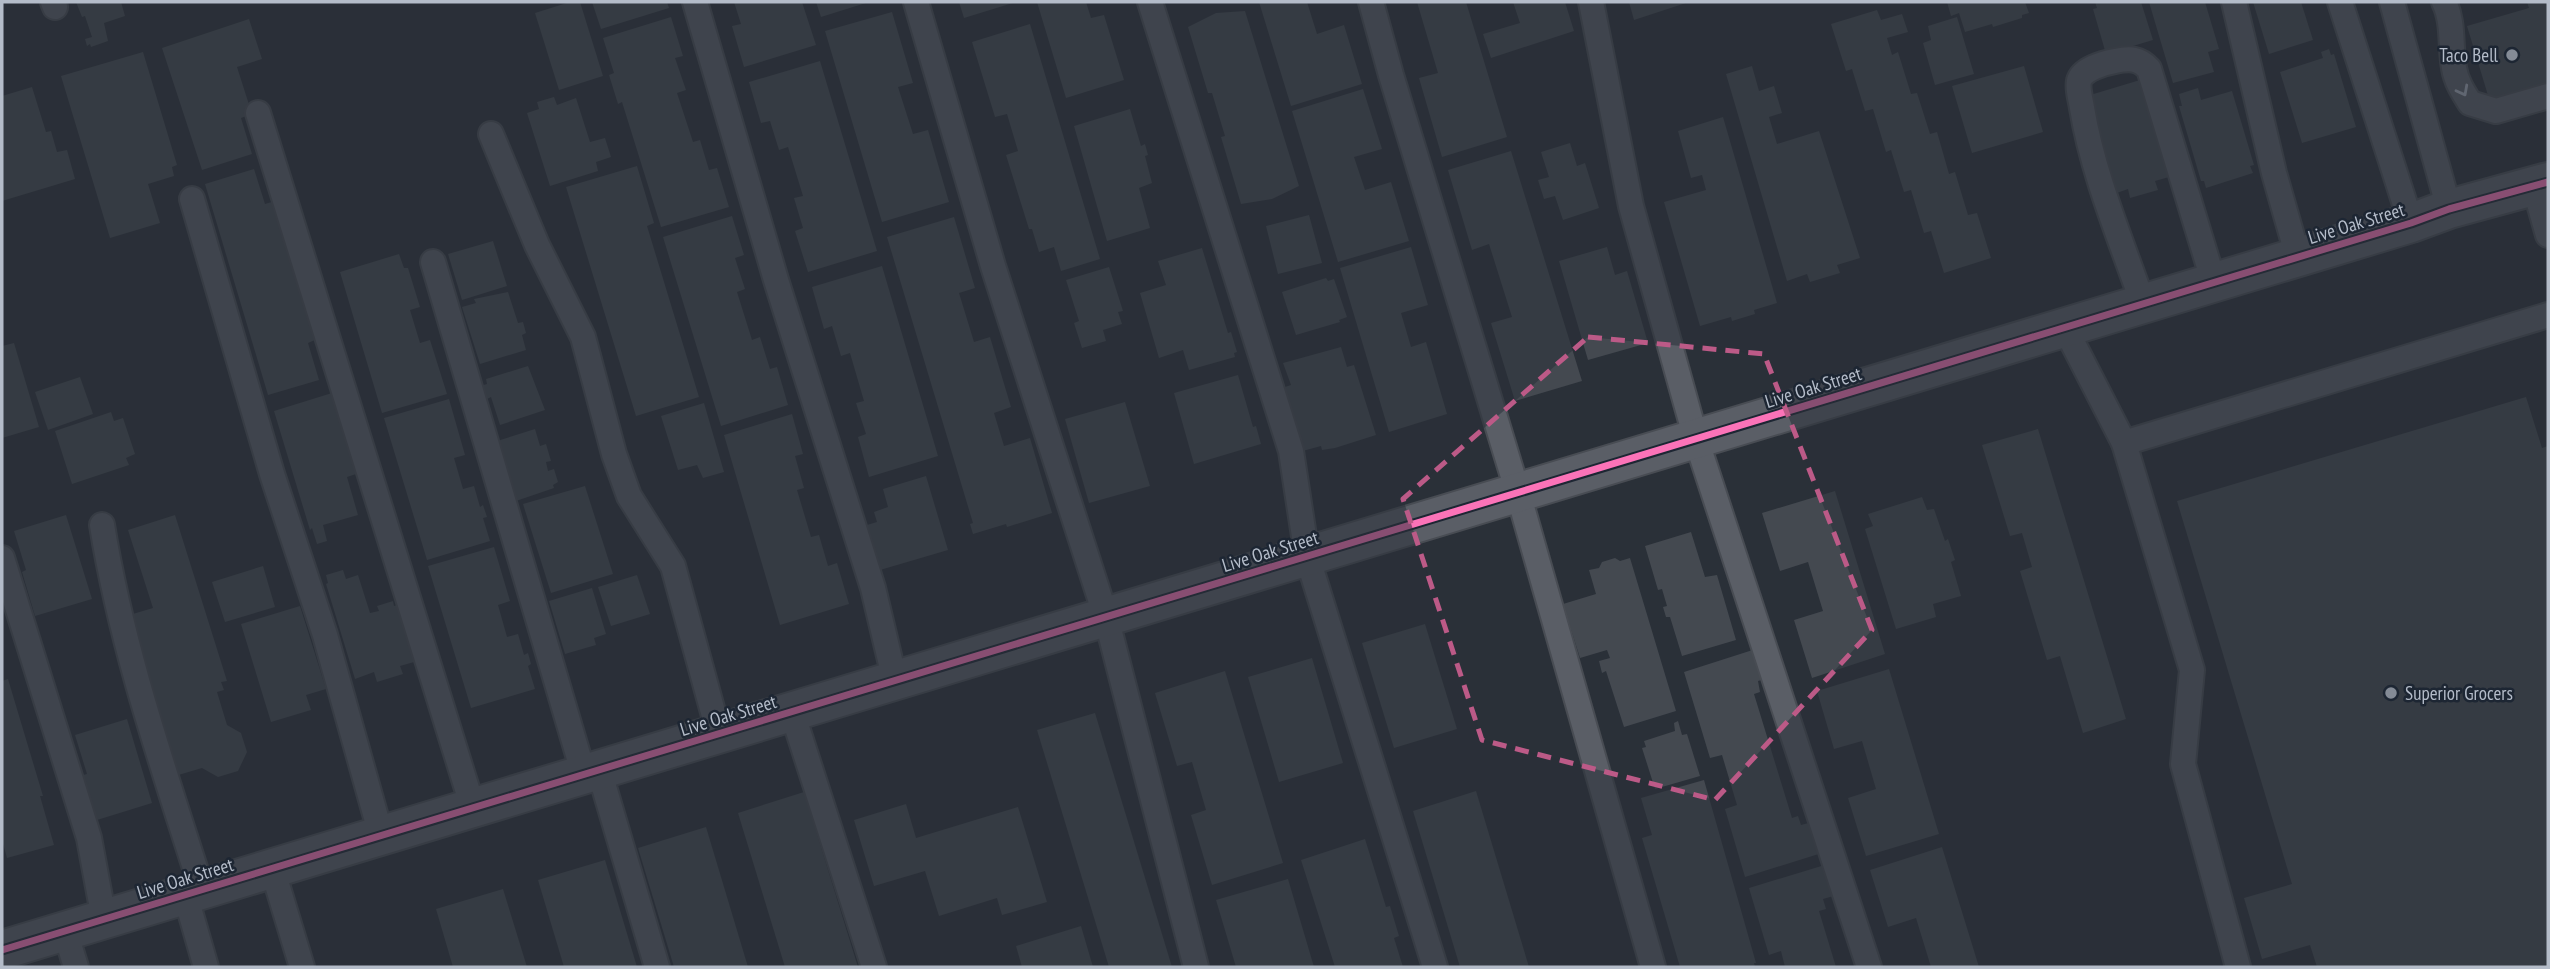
<svg xmlns="http://www.w3.org/2000/svg" width="2550" height="969" font-family="'PT Sans Narrow',sans-serif">
<rect width="100%" height="100%" fill="#2a3038"/>
<g fill="#444950">
<polygon points="76,2 121,2 125,16 104,23 108,41 91,47 90,44 87,46 85,39 92,37 85,16 82,17"/>
<polygon points="570,2 580,2 603,76 559,90 535,13"/>
<polygon points="592,2 667,2 669,8 601,29"/>
<polygon points="734,2 802,2 816,45 744,67 732,26 741,24"/>
<polygon points="816,2 869,2 821,17"/>
<polygon points="959,2 1016,2 964,18"/>
<polygon points="1037,2 1086,2 1091,18 1104,15 1124,80 1066,98"/>
<polygon points="1259,2 1307,2 1317,34 1344,25 1362,84 1291,106"/>
<polygon points="1417,2 1466,2 1507,137 1442,157 1419,78 1438,73"/>
<polygon points="1513,2 1565,2 1574,31 1491,58 1483,34 1520,23"/>
<polygon points="1629,2 1689,2 1634,20"/>
<polygon points="1947,2 2025,2 2029,13 2022,15 2022,18 1993,27 1992,24 1965,32 1959,13 1951,16"/>
<polygon points="2095,2 2141,2 2153,40 2106,54 2093,9 2097,8"/>
<polygon points="2149,2 2205,2 2219,49 2208,52 2214,72 2173,83"/>
<polygon points="2253,2 2301,2 2313,40 2269,54"/>
<polygon points="2527,2 2548,2 2548,84 2490,102 2467,26 2529,8"/>
<polygon points="1877,10 1881,20 1902,14 1908,32 1887,38 1892,55 1898,52 1911,94 1917,93 1930,134 1937,132 1949,174 1955,172 1968,215 1977,213 1991,258 1944,273 1931,231 1924,233 1911,190 1904,192 1891,150 1886,152 1873,109 1865,111 1852,69 1846,71 1831,24"/>
<polygon points="1245,11 1299,186 1272,199 1241,204 1221,137 1225,136 1212,93 1208,93 1188,27 1216,13"/>
<polygon points="892,12 913,83 898,87 913,134 928,130 949,202 882,222 825,31"/>
<polygon points="671,17 683,56 675,58 686,90 677,93 693,142 700,140 709,170 717,168 729,207 661,227 622,102 618,104 609,75 614,73 603,38"/>
<polygon points="1957,17 1974,74 1935,85 1923,43 1931,40 1928,26"/>
<polygon points="249,19 262,59 237,67 252,114 241,118 252,154 202,170 162,48"/>
<polygon points="1030,24 1100,259 1061,271 1054,247 1039,252 1032,229 1029,229 1006,155 1018,151 1007,114 995,117 972,42"/>
<polygon points="2329,49 2331,55 2334,54 2356,127 2302,143 2280,72 2323,58 2321,52"/>
<polygon points="143,52 177,165 172,167 174,176 148,184 160,223 110,238 61,76"/>
<polygon points="820,61 877,251 808,272 795,231 803,228 794,198 803,196 788,147 779,150 770,121 761,123 749,82"/>
<polygon points="1752,66 1759,91 1774,86 1782,113 1769,117 1777,144 1819,131 1860,258 1837,265 1840,273 1810,282 1807,274 1787,281 1726,74"/>
<polygon points="2024,66 2043,132 1972,153 1952,86"/>
<polygon points="2140,80 2169,177 2155,181 2158,190 2130,198 2128,189 2114,194 2087,96"/>
<polygon points="32,87 46,132 51,131 57,152 67,150 75,179 2,201 2,96"/>
<polygon points="2198,88 2201,100 2232,91 2254,165 2250,166 2253,173 2206,188 2204,181 2201,181 2179,106 2182,106 2179,94"/>
<polygon points="1363,89 1382,149 1354,157 1365,190 1391,182 1409,241 1338,262 1292,111"/>
<polygon points="554,97 557,105 576,98 590,142 605,138 611,157 596,162 598,171 550,186 527,113 539,109 537,102"/>
<polygon points="1130,109 1141,146 1145,144 1148,155 1145,156 1152,183 1139,188 1150,228 1107,241 1074,126"/>
<polygon points="1723,117 1777,303 1754,310 1755,314 1732,321 1731,317 1700,326 1664,202 1706,190 1702,175 1691,178 1678,131"/>
<polygon points="1570,143 1577,166 1585,163 1599,208 1563,220 1555,196 1544,199 1538,180 1549,177 1541,152"/>
<polygon points="1511,151 1582,381 1515,401 1491,323 1512,317 1489,244 1472,250 1448,170"/>
<polygon points="637,166 654,223 647,226 699,397 636,416 566,187"/>
<polygon points="254,169 265,204 275,201 317,339 308,343 319,380 268,395 205,184"/>
<polygon points="1309,215 1322,263 1278,274 1266,226"/>
<polygon points="732,216 744,255 735,258 745,289 737,292 752,340 760,337 770,369 777,367 788,405 721,426 663,237"/>
<polygon points="954,217 975,288 959,293 974,342 990,337 1011,407 994,413 1004,446 1030,438 1052,513 1007,527 1006,524 973,534 970,524 973,523 887,237"/>
<polygon points="493,241 507,286 462,300 448,254"/>
<polygon points="1411,247 1428,305 1401,313 1411,347 1426,342 1447,414 1389,432 1340,268"/>
<polygon points="1607,247 1615,275 1627,271 1648,343 1588,360 1559,261"/>
<polygon points="1202,248 1228,333 1231,332 1237,352 1234,353 1235,357 1189,370 1183,350 1159,358 1140,293 1166,285 1158,261"/>
<polygon points="399,254 404,268 408,268 420,307 410,310 420,343 430,340 447,394 382,413 340,272"/>
<polygon points="882,266 938,456 869,477 858,437 866,434 856,403 864,401 850,353 841,356 832,326 824,329 812,287"/>
<polygon points="1109,267 1123,311 1118,312 1122,324 1103,330 1106,341 1082,348 1074,323 1079,321 1066,280"/>
<polygon points="1326,278 1328,281 1334,279 1347,317 1339,320 1340,322 1296,335 1282,292"/>
<polygon points="508,292 518,323 523,322 526,333 522,335 526,350 480,364 462,307 476,303 474,299"/>
<polygon points="14,343 39,427 2,438 2,346"/>
<polygon points="1341,347 1347,367 1354,365 1376,435 1335,448 1322,450 1321,446 1299,452 1279,389 1291,385 1283,363"/>
<polygon points="528,366 545,410 500,425 491,397 485,400 480,386 487,384 486,379"/>
<polygon points="1238,375 1253,427 1256,426 1261,444 1194,464 1174,393"/>
<polygon points="80,377 93,414 48,430 35,392"/>
<polygon points="332,393 356,474 347,477 358,515 323,525 327,541 317,544 312,528 310,530 274,411"/>
<polygon points="2526,397 2542,448 2548,446 2548,967 2317,967 2310,945 2262,959 2244,898 2292,884 2177,501"/>
<polygon points="449,399 465,455 454,458 463,489 474,486 480,507 483,505 487,517 483,518 490,541 427,560 384,418"/>
<polygon points="1125,402 1150,486 1089,503 1065,419"/>
<polygon points="704,403 724,472 703,478 697,465 678,470 661,416"/>
<polygon points="111,412 114,421 123,418 135,454 126,458 129,465 72,484 55,431"/>
<polygon points="792,414 803,454 795,456 804,488 797,490 811,537 819,535 828,566 837,563 849,604 780,625 724,435"/>
<polygon points="535,429 540,446 546,444 551,461 546,462 548,471 554,469 558,482 553,485 554,488 516,501 497,441"/>
<polygon points="2038,429 2126,719 2083,733 2060,656 2047,660 2020,571 2032,567 2022,533 2010,536 1982,445"/>
<polygon points="926,476 948,550 880,570 867,525 877,522 874,512 888,507 883,489"/>
<polygon points="585,486 613,574 551,593 523,504"/>
<polygon points="1835,491 1885,654 1812,678 1794,620 1823,611 1808,562 1780,571 1762,513"/>
<polygon points="1922,497 1927,510 1934,509 1945,541 1948,539 1955,560 1951,562 1961,596 1933,604 1936,617 1896,629 1865,529 1873,526 1868,514"/>
<polygon points="66,515 92,599 35,616 22,572 26,570 14,531"/>
<polygon points="175,515 227,681 221,682 224,690 217,692 227,725 241,733 247,752 238,771 218,777 202,768 175,776 126,616 153,608 128,530"/>
<polygon points="1691,532 1705,577 1717,575 1736,640 1682,656 1670,617 1666,617 1663,607 1667,606 1662,589 1658,590 1645,546"/>
<polygon points="494,547 510,601 498,605 507,637 518,634 524,655 528,653 531,664 528,666 535,689 471,708 428,566"/>
<polygon points="1615,558 1620,561 1630,558 1676,711 1624,727 1606,671 1602,673 1599,661 1610,658 1607,650 1580,658 1563,604 1596,594 1589,570 1599,568 1602,562"/>
<polygon points="263,566 275,607 225,622 212,582"/>
<polygon points="343,570 346,579 358,575 370,613 379,611 377,606 393,601 394,606 403,603 421,660 400,666 403,674 377,682 374,672 355,679 326,584 328,583 326,575"/>
<polygon points="637,575 650,614 611,626 598,587"/>
<polygon points="592,588 606,634 594,638 596,645 565,654 549,601"/>
<polygon points="300,606 326,689 306,695 311,710 271,722 241,624"/>
<polygon points="1425,624 1457,729 1394,748 1362,643"/>
<polygon points="1762,647 1772,677 1758,681 1760,692 1754,694 1792,818 1798,816 1801,825 1816,821 1825,852 1745,877 1725,809 1737,805 1722,755 1710,758 1684,672"/>
<polygon points="1312,658 1343,763 1279,782 1248,677"/>
<polygon points="1889,669 1939,834 1866,856 1848,798 1876,789 1862,741 1834,749 1817,691"/>
<polygon points="1225,671 1283,863 1212,885 1191,815 1206,810 1192,762 1177,766 1155,693"/>
<polygon points="8,679 43,796 40,796 54,845 7,858 2,840 2,681"/>
<polygon points="1095,713 1172,967 1109,967 1037,730"/>
<polygon points="127,719 152,803 97,820 83,775 87,774 75,735"/>
<polygon points="1678,721 1682,735 1687,734 1700,776 1655,789 1642,748 1646,747 1644,741 1675,731 1674,723"/>
<polygon points="1704,780 1756,963 1754,963 1755,967 1680,967 1642,838 1652,835 1641,798"/>
<polygon points="1476,791 1529,967 1460,967 1413,811"/>
<polygon points="804,792 858,967 785,967 738,813"/>
<polygon points="906,804 916,838 1018,807 1047,902 1002,915 997,898 939,916 925,871 874,886 854,820"/>
<polygon points="706,827 748,967 674,967 638,848"/>
<polygon points="1365,839 1386,907 1390,906 1399,936 1394,938 1403,967 1335,967 1301,860"/>
<polygon points="1942,847 1979,967 1931,967 1916,918 1888,927 1870,870"/>
<polygon points="605,860 637,967 564,967 538,880"/>
<polygon points="1828,864 1837,895 1823,899 1826,909 1819,911 1836,967 1785,967 1781,951 1769,955 1749,888"/>
<polygon points="1288,879 1314,967 1236,967 1216,900"/>
<polygon points="503,889 527,967 453,967 436,909"/>
<polygon points="1081,926 1093,967 1022,967 1016,946"/>
</g>
<g fill="none" stroke-linecap="round" stroke-linejoin="round">
<g stroke="#484c53" stroke-width="28">
<g id="service">
<polyline points="53,2 55,7"/>
<polyline points="695,2 776,280 873,588 895,681"/>
<polyline points="916,2 993,266 1106,617 1196,967"/>
<polyline points="1150,2 1291,451 1307,556 1435,967"/>
<polyline points="1371,2 1391,75 1518,493 1653,967"/>
<polyline points="1591,2 1631,206 1696,439 1869,967"/>
<polyline points="2234,2 2274,173 2298,257"/>
<polyline points="2340,2 2411,223"/>
<polyline points="2392,2 2449,209"/>
<path d="M2444,2C2454,22 2450,46 2454,68C2456,81 2463,92 2470,103L2496,111L2548,96"/>
<polyline points="258,113 473,808"/>
<polyline points="491,134 537,245 583,337 614,454 629,496 673,566 719,734"/>
<polyline points="2534,186 2548,235"/>
<polyline points="192,199 272,474 325,635 381,835"/>
<polyline points="433,262 584,775"/>
<path d="M2143,304C2121,240 2093,175 2082,108C2081,100 2077,89 2079,81C2082,69 2104,63 2115,61C2130,58 2139,58 2149,69L2214,283"/>
<polyline points="2065,328 2124,443"/>
<path d="M102,525C122,650 164,770 202,890"/>
<polyline points="2,558 89,838 104,919"/>
<polyline points="792,712 874,967"/>
<polyline points="599,770 657,967"/>
<polyline points="272,868 302,967"/>
<polyline points="185,894 206,967"/>
<polyline points="65,931 76,967"/>
<polyline points="2238,967 2183,764 2192,670 2124,443 2548,315"/>
</g>
</g>
<g stroke="#484c53" stroke-width="42">
<polyline id="minor" points="2,950 2411,223 2449,209 2548,182"/>
</g>
<use href="#service" stroke="#5a5e66" stroke-width="24"/>
<use href="#minor" stroke="#5a5e66" stroke-width="38"/>
<g stroke="#1d2633" stroke-width="11">
<polyline id="cycleway" points="2,950 2411,223 2449,209 2548,182"/>
</g>
<use href="#cycleway" stroke="#fb73b8" stroke-width="7"/>
</g>
<defs><path id="oneway-chevron" d="M-2-3.5L2.5 0L-2 3.5" fill="none" stroke-width="1.6" stroke-linecap="round" stroke-linejoin="round" transform="scale(1.75)"/></defs>
<use stroke="#a2a9b5" href="#oneway-chevron" transform="translate(2463 91) rotate(62)"/>
<path d="M0 0H2550V969H0ZM1588,337L1764,354L1872,630L1715,800L1482,740L1403,499Z" fill="#2a3038" fill-opacity=".55" fill-rule="evenodd"/>
<path fill="none" stroke="#bc5a87" stroke-width="5" stroke-dasharray="14 9" stroke-linejoin="round" d="M1588,337L1764,354L1872,630L1715,800L1482,740L1403,499Z"/>
<g fill="#848b96" stroke="#1d2633" stroke-width="2.5">
<circle cx="2512" cy="55" r="7"/>
<circle cx="2391" cy="693" r="7"/>
</g>
<g text-anchor="middle" stroke-width="5" stroke-linejoin="round" paint-order="stroke">
<g font-size="19" fill="#b4bcc9" stroke="#1d2633" text-anchor="end">
<text x="2498" y="62">Taco Bell</text>
<text x="2405" y="700" text-anchor="start">Superior Grocers</text>
</g>
<g font-size="19" fill="#b4bcc9" stroke="#1d2633">
<text transform="translate(2356 223) rotate(-17)" y="7">Live Oak Street</text>
<text transform="translate(1813 387) rotate(-17)" y="7">Live Oak Street</text>
<text transform="translate(1270 551) rotate(-17)" y="7">Live Oak Street</text>
<text transform="translate(728 715) rotate(-17)" y="7">Live Oak Street</text>
<text transform="translate(185 878) rotate(-17)" y="7">Live Oak Street</text>
</g>
</g>
<rect width="2550" height="969" fill="none" stroke="#b4bcc9" stroke-width="7"/>
</svg>
